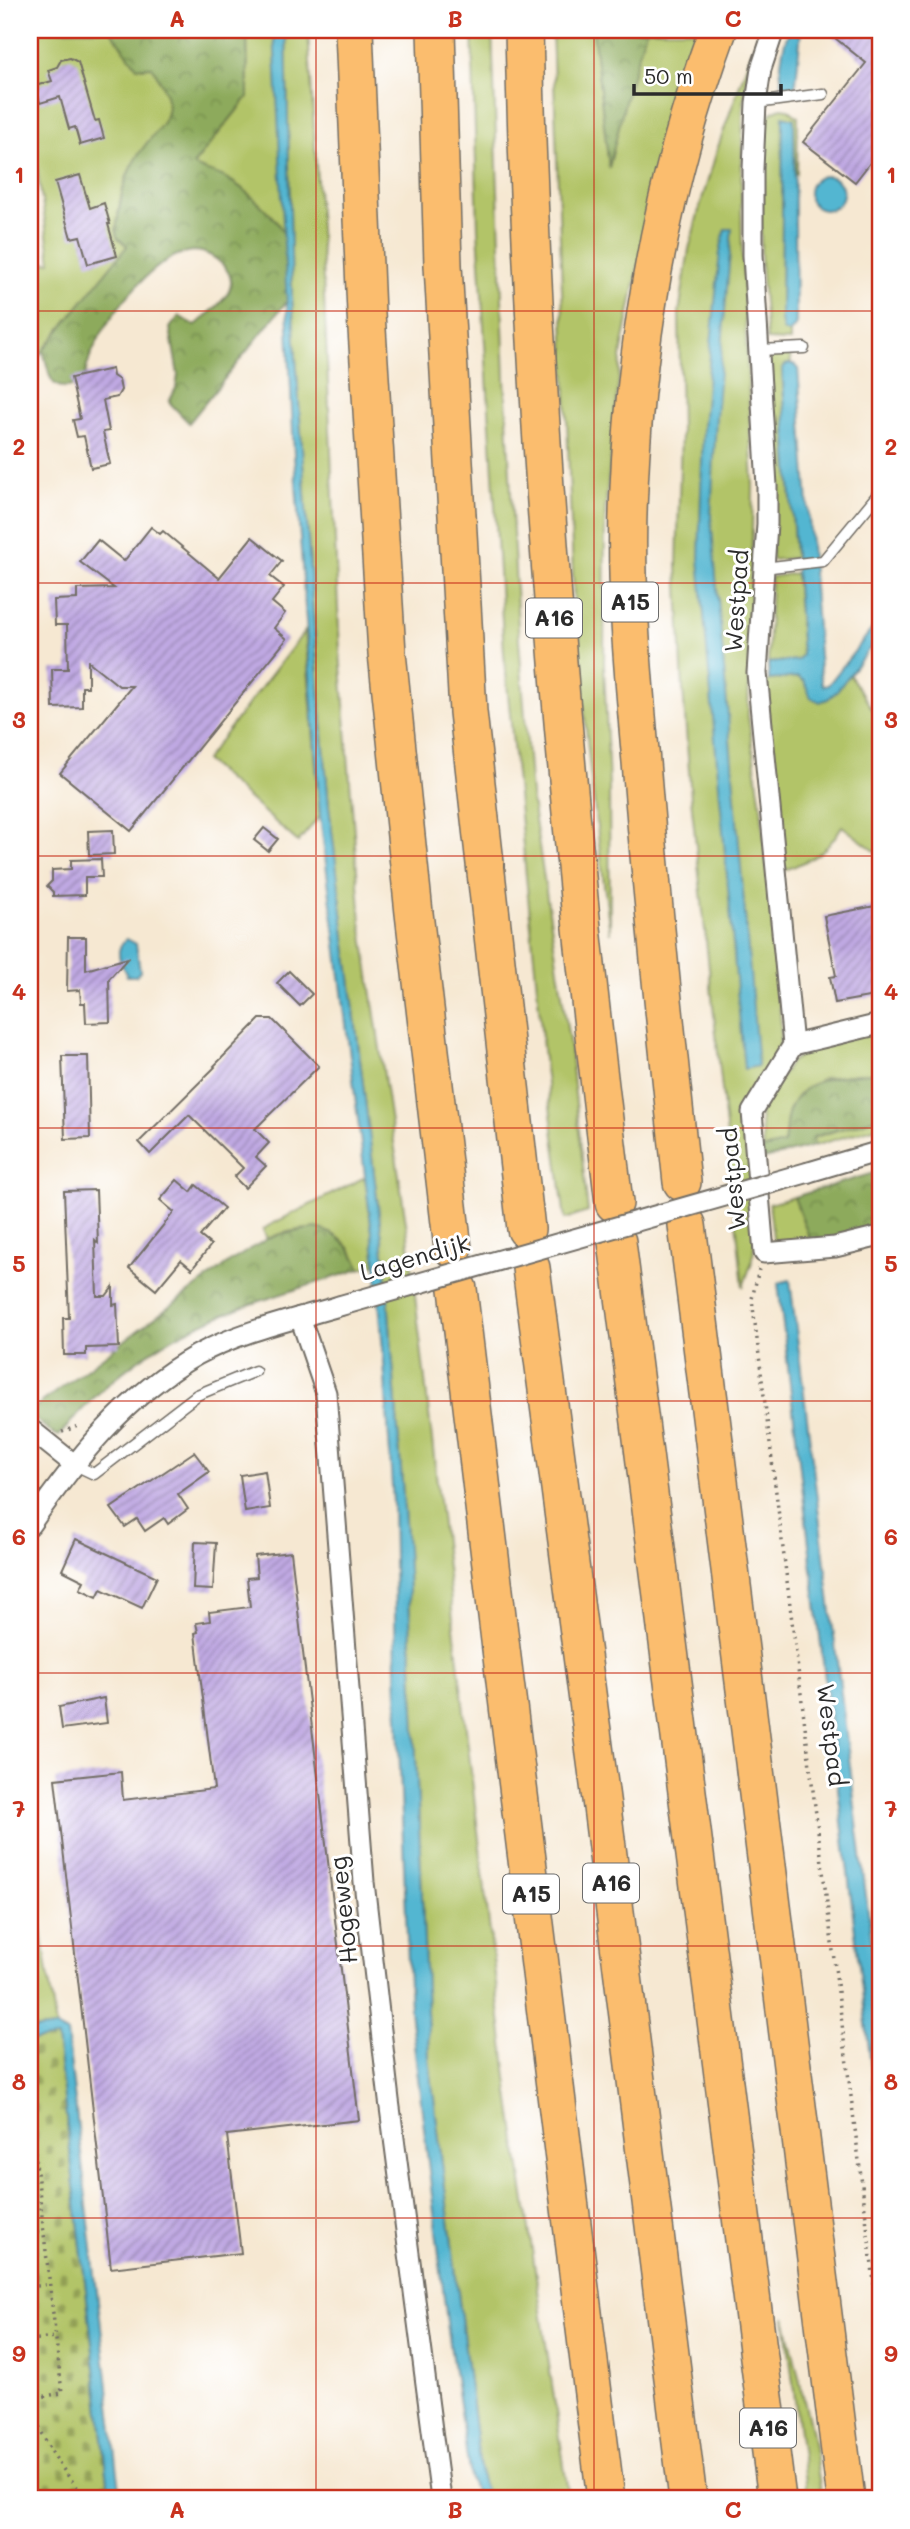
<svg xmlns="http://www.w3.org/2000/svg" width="910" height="2529" font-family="Mali,sans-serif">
<defs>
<pattern id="forest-crowns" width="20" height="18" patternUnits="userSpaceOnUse" patternTransform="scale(1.75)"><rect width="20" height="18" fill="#8daa5c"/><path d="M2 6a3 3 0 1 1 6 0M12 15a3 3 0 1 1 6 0" fill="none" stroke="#738b4c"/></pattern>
<pattern id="cemetery-stones" width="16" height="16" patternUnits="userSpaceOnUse" patternTransform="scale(1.75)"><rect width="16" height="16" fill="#b2c467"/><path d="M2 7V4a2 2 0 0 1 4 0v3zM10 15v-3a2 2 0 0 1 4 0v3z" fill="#919f55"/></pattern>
<pattern id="building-hatch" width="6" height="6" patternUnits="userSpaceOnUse" patternTransform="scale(1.75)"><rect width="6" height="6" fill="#c0a9e3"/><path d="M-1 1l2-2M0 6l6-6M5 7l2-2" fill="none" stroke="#9c8ab8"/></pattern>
</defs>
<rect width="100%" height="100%" fill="#fff"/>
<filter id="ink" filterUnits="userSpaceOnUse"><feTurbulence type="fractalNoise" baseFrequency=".0143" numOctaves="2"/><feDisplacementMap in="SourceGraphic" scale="14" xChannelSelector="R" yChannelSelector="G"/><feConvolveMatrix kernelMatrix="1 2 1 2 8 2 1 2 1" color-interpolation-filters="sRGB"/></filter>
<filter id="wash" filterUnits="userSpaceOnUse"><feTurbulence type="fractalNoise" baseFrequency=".00686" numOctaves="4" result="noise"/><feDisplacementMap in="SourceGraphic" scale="28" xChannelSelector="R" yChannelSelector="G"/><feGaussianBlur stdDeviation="1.57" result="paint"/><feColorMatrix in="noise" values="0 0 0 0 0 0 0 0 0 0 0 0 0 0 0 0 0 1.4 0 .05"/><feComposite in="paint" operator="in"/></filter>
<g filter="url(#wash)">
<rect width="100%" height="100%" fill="#f6e8d2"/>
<g fill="#b2c467" stroke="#6e7849" stroke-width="2">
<path d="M30,30H110L141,68L152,67C160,79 170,98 168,113C167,130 145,144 137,158C122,180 117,211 117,237L128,246L30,367V217L36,263L51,262L30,120Z"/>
<polygon points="247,30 274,30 285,236 268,213 237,186 193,165 248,97"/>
<polygon points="286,30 308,30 324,296 340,652 361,922 408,1236 509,2094 569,2499 488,2499 481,2478 429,2058 407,1548 386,1271 329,806 314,628 292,297"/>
<polygon points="472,30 492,30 505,379 518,627 531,795 569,1040 588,1212 565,1219 545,1069 504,653 478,230"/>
<polygon points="552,30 593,30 609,166 628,89 646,30 702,30 647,222 622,350 605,510 604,665 609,787 610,933 590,770 574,602"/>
<polygon points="755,41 747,77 743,111 741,191 742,254 753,486 748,716 761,806 781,1024 779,1053 756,1081 746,1104 755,1230 753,1259 743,1287 691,799 683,689 677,566 681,433 679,313 689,249 700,206 718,147"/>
<path d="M782,108L788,109L798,117L797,174L794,173V119L783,116L781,320L788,333L790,332V341L767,340L761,265V129C766,118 769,111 782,108Z"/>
<polygon points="790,355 791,364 787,364 782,369 795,558 772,560 763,357"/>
<polygon points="796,573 802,655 799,660 768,663 771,577"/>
<polygon points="305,631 320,816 298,842 205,760"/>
<path d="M849,674L880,721V855L842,826C826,854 812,859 783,871L765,684L769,680L798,677L828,699Z"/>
<polygon points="880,1028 880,1072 823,1078 789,1110 784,1144 763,1149 760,1111 791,1062 813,1047"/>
<polygon points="880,1117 880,1126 814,1146 812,1138"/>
<path d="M365,1177L376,1264L360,1269C344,1222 306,1223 267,1239L263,1230L268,1226Z"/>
<polygon points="794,1197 811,1242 774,1245 769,1204"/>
<polygon points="34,1877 56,2027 30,2030 30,1879"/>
<polygon points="785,2317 812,2434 822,2499 807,2499"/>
</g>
<g fill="url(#forest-crowns)" stroke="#5c6a44" stroke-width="2">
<path d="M110,30H247L248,97L193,165C203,171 214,172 224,177C242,186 282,220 285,239C288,259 287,281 288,300L189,423L169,402L176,388L178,375L170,328L179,316L195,326C205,316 223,304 229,291C238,272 213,252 196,251C190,251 180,254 175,256C138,273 86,342 84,383C48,395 52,380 43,351L127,246L117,237L116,231C119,210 122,185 131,167C154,122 188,123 152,67H137Z"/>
<polygon points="593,30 646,30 628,89 609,168"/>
<path d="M880,1072V1117L813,1137L814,1146L761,1160L763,1149L784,1144C786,1134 785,1120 789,1111C803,1073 847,1076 880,1072Z"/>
<polygon points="880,1171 880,1228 840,1239 811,1242 794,1197"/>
<path d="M316,1228C338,1233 353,1248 360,1269C306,1287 249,1302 197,1326C143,1351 96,1390 59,1436L52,1433L30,1415V1411L231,1261L267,1239L281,1234Z"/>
</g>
<polygon fill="url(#cemetery-stones)" stroke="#6e7849" stroke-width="2" points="57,2037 110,2499 30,2499 30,2041"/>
<g fill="#53b6d1" stroke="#3f707e" stroke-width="2">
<polygon points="274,30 286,30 292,297 314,628 329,806 386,1271 407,1548 429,2058 481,2478 488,2499 476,2499 470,2478 448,2331 410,2010 396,1672 393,1502 384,1364 376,1264 320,816 294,455"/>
<path d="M790,30H801L796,82L794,87L785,88C776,76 783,43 790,30Z"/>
<polygon points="783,116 794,119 796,324 793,329 788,333 783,330 781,320"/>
<circle cx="826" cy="193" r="17"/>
<polygon points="725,229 732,229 716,417 711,517 758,1066 744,1069 699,559 703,426 720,252"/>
<polygon points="787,364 794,364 798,368 821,682 823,686 828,685 880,619 880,635 836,692 828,699 820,702 811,698 804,681 798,677 769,680 768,663 798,660 802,655 782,368"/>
<path d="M127,939L136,944L140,971L136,976H127C120,962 113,948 127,939Z"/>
<polygon points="790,1280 880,2009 880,2142 778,1283"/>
<polygon points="56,2027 67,2033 121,2499 110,2499 57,2038 30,2041 30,2030"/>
</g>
<g id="blocks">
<g fill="url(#building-hatch)">
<polygon points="825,30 880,30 880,150 855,182 803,142 866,63"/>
<polygon points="70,58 78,62 95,121 99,120 104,138 80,145 75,127 69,129 60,97 40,103 35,86 52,81 48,70 57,67 61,60"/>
<polygon points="80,175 90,208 104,203 110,224 108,224 117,256 88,264 80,236 71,238 55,182"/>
<polygon points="112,369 113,376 119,380 121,390 117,397 103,400 109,431 103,432 110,464 91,468 84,436 77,437 73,420 80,419 71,378"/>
<polygon points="151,527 160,534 163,531 219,578 252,537 282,561 270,576 284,587 272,602 285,613 274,628 287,639 131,831 60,773 132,686 119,686 88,661 88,687 82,687 82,707 53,708 52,669 68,669 67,625 55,625 54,600 77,599 77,589 114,588 80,562 98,540 124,561"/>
<polygon points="264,828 278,839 268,851 254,840"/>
<polygon points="113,830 114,854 89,855 88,831"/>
<polygon points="101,859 102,877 85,877 85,895 53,896 53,892 47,886 52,881 52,870 71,869 71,860"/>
<polygon points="880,905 880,995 835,1003 830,977 836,976 824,916"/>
<polygon points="68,937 86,937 86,970 128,958 109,979 110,1022 86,1023 85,1003 81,1003 80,990 67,991"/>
<polygon points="289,971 312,994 300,1006 277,983"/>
<polygon points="260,1019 272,1019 319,1066 255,1129 269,1143 256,1157 266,1166 245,1188 234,1177 243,1168 189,1115 150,1154 139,1142 215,1067 214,1066"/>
<polygon points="62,1056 88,1056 90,1138 65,1139"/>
<polygon points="177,1180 191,1192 196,1185 224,1208 200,1236 211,1245 192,1269 181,1260 156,1290 129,1268 174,1212 160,1200"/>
<polygon points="96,1190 98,1243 95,1240 97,1296 106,1296 113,1287 113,1305 117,1304 119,1347 86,1348 86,1355 64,1355 63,1318 69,1318 64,1191"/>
<polygon points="194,1452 209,1472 178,1494 188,1509 168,1524 164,1518 145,1531 137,1519 125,1527 111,1508"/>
<polygon points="265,1471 270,1508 245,1512 240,1475"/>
<polygon points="76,1539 157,1577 142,1608 101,1589 97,1597 80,1589 84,1581 62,1570"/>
<polygon points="195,1542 216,1543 213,1590 193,1589"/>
<polygon points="291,1552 359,2120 227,2135 241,2253 111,2268 55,1779 121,1772 123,1800 214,1789 195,1633 198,1632 196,1623 210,1621 209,1612 250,1607 247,1578 257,1577 255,1556"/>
<polygon points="104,1698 107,1723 62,1729 59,1707"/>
</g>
</g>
</g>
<g filter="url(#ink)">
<use href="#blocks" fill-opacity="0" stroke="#726d65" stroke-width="2"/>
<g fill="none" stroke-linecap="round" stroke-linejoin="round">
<g stroke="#726d65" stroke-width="13">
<g id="service">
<polyline points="756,103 823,94"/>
<polyline points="759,350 804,348"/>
<polyline points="763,568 823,561 880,492"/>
<polyline points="75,1465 94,1474 197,1395 255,1371"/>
</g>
</g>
<g stroke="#726d65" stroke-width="23">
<g id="minor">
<polyline points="774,30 761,69 756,103 753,169 753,255 767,486 767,524 757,673 793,1045 752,1112 764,1253 835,1247 880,1236"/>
<polyline points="793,1045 880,1024"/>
<polyline points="809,1172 880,1151"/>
<polyline points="300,1317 326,1393 364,1882 389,2100 441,2499"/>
<polyline points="30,1429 75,1465"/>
<path d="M30,1525C76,1459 126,1395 197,1355C241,1331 292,1320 339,1306"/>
</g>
</g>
<g stroke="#726d65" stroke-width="40">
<g id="motorway">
<polyline points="354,30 366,313 387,653 414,913 453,1249"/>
<polyline points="436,30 443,265 468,712 526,1229"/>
<path d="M524,30C530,320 551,609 579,898C589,1000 602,1101 614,1203"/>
<path d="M682,1182C667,1042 652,902 641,762C633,671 624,579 629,488C636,331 664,177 718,30"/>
<polyline points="687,1225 846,2499"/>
<polyline points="617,1242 777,2499"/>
<polyline points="531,1268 602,1807 688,2499"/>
<polyline points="458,1289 501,1649 606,2499"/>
</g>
</g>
<g stroke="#726d65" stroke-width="3.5" stroke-dasharray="2 5" stroke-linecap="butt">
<polyline points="759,1269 752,1299 880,2330"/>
<polyline points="62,1432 81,1425"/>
<polyline points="30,2110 62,2393 30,2399"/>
<polyline points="30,2233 44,2232"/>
<polyline points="30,2287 50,2284"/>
<polyline points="30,2340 55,2337"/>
<path d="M30,2400C42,2441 59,2468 88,2499"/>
</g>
<use href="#service" stroke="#fff" stroke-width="10"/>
<use href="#minor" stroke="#fff" stroke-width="19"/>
<use href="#motorway" stroke="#fbbd6e" stroke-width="37"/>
<g stroke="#726d65" stroke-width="23" stroke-linecap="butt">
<polyline id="minor-bridge" points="339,1306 809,1172"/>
</g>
<use href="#minor-bridge" stroke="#fff" stroke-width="19"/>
</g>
</g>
<path fill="none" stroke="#c8321e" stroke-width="2" stroke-opacity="0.55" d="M316,30V2499M594,30V2499M30,311H880M30,583H880M30,856H880M30,1128H880M30,1401H880M30,1673H880M30,1946H880M30,2218H880"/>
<g text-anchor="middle" stroke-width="6" stroke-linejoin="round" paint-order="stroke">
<g fill="#fff" stroke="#6b6b6b" stroke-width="2">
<rect x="602" y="582.5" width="56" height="39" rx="5"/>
<rect x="526" y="598.5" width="56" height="39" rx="5"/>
<rect x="583" y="1863.5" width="56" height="39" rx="5"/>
<rect x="503" y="1874.5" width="56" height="39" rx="5"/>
<rect x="740" y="2408.5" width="56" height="39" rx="5"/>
</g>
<g font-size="23" font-weight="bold" fill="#2b2b2b">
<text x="630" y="610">A15</text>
<text x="554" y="626">A16</text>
<text x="611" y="1891">A16</text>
<text x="531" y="1902">A15</text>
<text x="768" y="2436">A16</text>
</g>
<g font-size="24" fill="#2b2b2b" stroke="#fff">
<text transform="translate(737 601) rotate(-86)" y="8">Westpad</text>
<text transform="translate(733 1179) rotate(-95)" y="8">Westpad</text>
<text transform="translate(415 1258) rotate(-16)" y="8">Lagendijk</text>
<text transform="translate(831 1735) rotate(83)" y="8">Westpad</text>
<text transform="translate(344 1910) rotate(-96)" y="8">Hogeweg</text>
</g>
</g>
<rect width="910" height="2529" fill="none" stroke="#fff" stroke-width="77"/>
<path d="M634 84v10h147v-10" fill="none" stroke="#2b2b2b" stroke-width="3.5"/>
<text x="644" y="84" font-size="21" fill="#2b2b2b" stroke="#ffffff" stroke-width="5" paint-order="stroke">50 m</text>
<rect x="38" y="38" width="834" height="2452" fill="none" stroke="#c8321e" stroke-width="2.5"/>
<g font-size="23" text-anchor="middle" font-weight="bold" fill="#c8321e">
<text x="177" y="27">A</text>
<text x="455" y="27">B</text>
<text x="733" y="27">C</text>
<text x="19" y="183">1</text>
<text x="891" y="183">1</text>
<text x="19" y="455">2</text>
<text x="891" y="455">2</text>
<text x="19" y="728">3</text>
<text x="891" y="728">3</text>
<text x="19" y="1000">4</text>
<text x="891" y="1000">4</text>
<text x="19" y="1272">5</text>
<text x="891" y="1272">5</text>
<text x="19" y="1545">6</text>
<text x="891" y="1545">6</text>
<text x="19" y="1817">7</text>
<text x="891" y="1817">7</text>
<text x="19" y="2090">8</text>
<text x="891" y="2090">8</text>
<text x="19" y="2362">9</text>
<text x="891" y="2362">9</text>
<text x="177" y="2518">A</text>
<text x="455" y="2518">B</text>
<text x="733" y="2518">C</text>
</g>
</svg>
